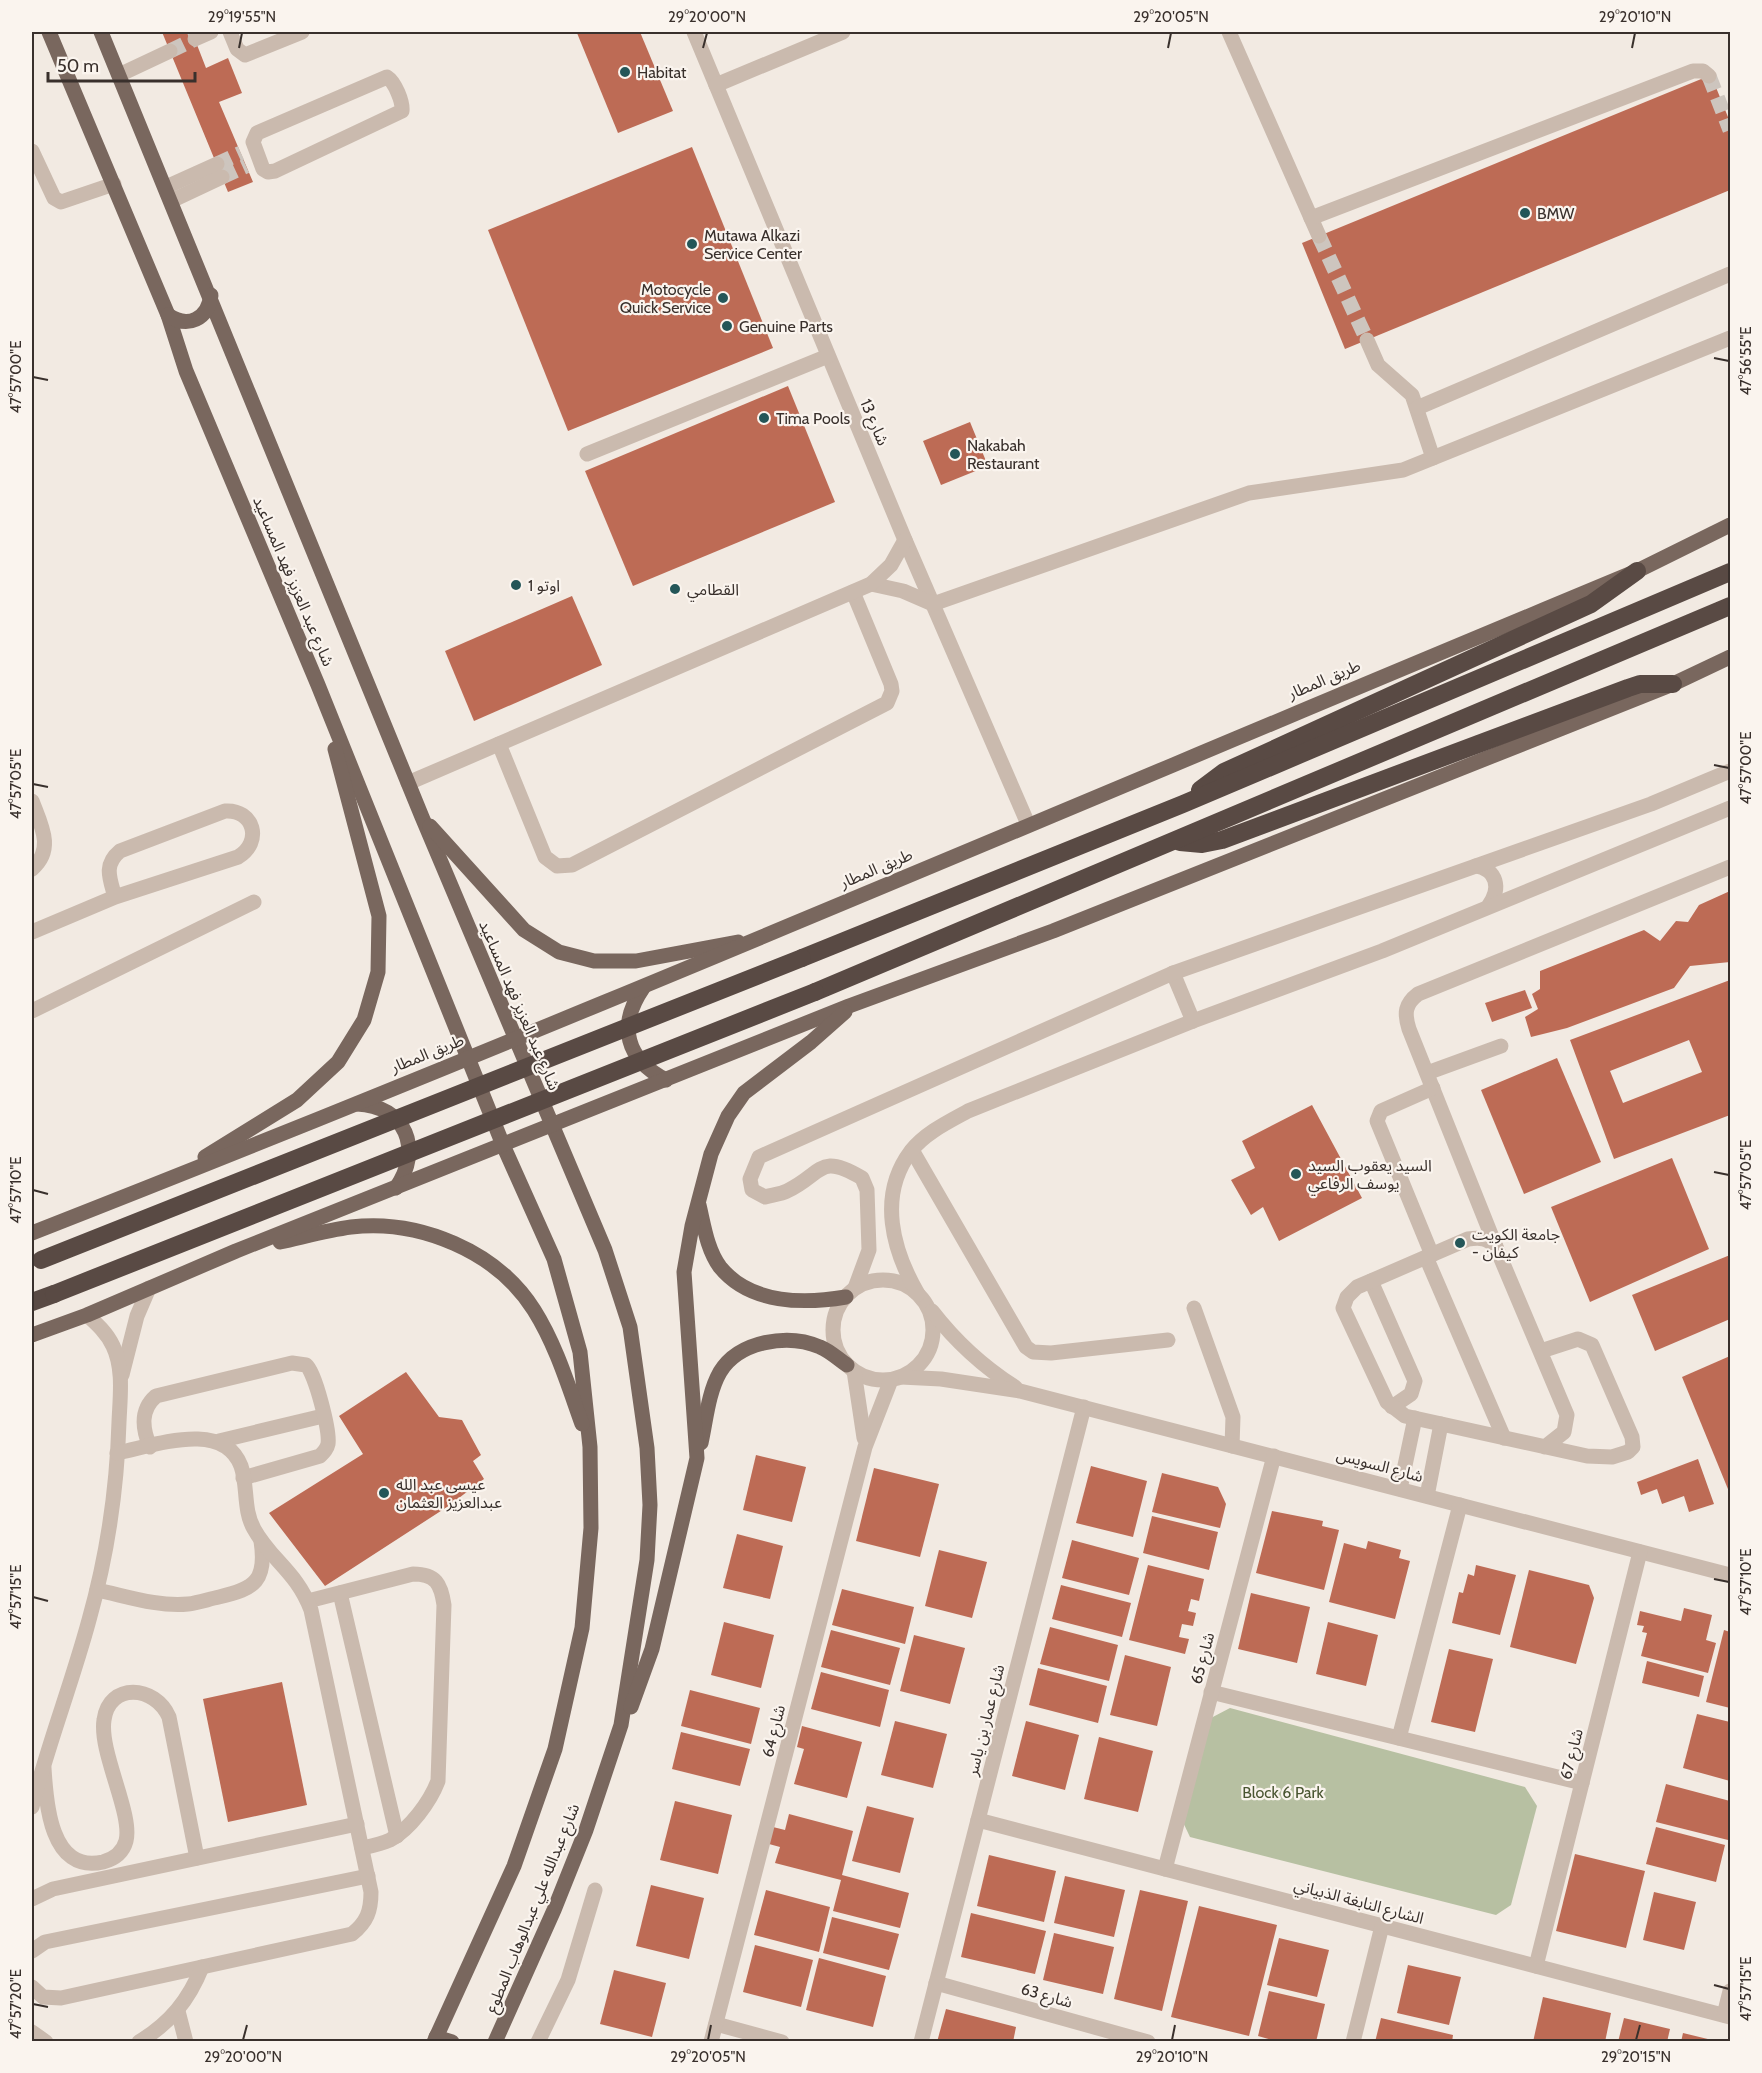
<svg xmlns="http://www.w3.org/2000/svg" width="1762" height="2073" font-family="Cabin,'Noto Sans Arabic',sans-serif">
<rect width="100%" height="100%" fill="#f2eae2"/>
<polygon fill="#b7c0a2" points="1230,1708 1525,1787 1537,1806 1511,1905 1496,1915 1190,1837 1181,1818 1209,1719"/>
<g fill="#bd6b55" fill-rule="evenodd">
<polygon points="162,32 192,32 206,68 228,58 242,93 219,102 253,182 228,192"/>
<polygon points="580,32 640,32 673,111 618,133 577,33"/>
<polygon points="1711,75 1730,122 1730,190 1345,349 1302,243"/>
<polygon points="692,147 773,348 568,431 488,230"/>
<polygon points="788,386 835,502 633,586 585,471"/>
<polygon points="970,422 988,466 941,485 923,441"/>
<polygon points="572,596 602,665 474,721 445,651"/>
<polygon points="1730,891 1730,962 1690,966 1674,988 1567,1028 1531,1037 1525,1017 1538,1009 1532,994 1540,989 1540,971 1644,930 1660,941 1676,921 1688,922 1699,905"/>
<path d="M1730,980V1115L1614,1159L1570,1040ZM1689,1040L1702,1072L1623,1103L1610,1071Z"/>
<polygon points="1525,990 1532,1008 1492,1022 1485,1003"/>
<polygon points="1557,1058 1601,1162 1524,1194 1481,1090"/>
<polygon points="1312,1105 1362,1198 1279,1241 1263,1207 1251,1215 1231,1180 1255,1168 1242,1141"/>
<polygon points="1672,1158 1709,1249 1590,1302 1551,1207"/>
<polygon points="1730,1255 1730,1319 1655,1351 1632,1295"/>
<polygon points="1730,1356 1730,1494 1682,1377"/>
<polygon points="406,1372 439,1417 462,1420 481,1455 473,1461 484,1479 447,1507 325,1586 269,1513 363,1454 339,1416"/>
<polygon points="756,1455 806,1467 792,1522 743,1510"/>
<polygon points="1698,1459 1714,1504 1689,1512 1684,1496 1662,1504 1657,1489 1641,1495 1637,1482"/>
<polygon points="1091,1466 1147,1481 1133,1537 1076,1523"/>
<polygon points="874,1468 939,1484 920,1557 856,1541"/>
<polygon points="1162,1473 1218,1487 1226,1504 1220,1528 1152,1512"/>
<polygon points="1272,1511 1323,1521 1322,1526 1339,1530 1324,1590 1256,1573"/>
<polygon points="1152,1516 1218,1532 1209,1570 1143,1553"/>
<polygon points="737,1534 783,1546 770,1599 723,1588"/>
<polygon points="1072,1540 1139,1558 1129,1595 1062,1578"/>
<polygon points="1368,1541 1401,1550 1399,1558 1410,1561 1395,1619 1329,1602 1344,1543 1366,1549"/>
<polygon points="939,1550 987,1562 972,1618 925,1606"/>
<polygon points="1148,1565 1204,1579 1199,1601 1191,1599 1188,1611 1196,1613 1193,1626 1182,1624 1179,1637 1189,1639 1185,1654 1129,1640"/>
<polygon points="1476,1565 1516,1575 1500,1635 1452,1623 1459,1592 1463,1593 1468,1574 1474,1576"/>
<polygon points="1529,1570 1589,1585 1594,1598 1576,1664 1510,1647"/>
<polygon points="1061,1585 1131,1603 1122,1637 1052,1619"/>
<polygon points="842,1589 914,1607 905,1644 832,1625"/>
<polygon points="1251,1593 1310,1607 1297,1663 1238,1649"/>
<polygon points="1684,1608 1712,1615 1706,1640 1716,1643 1708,1673 1641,1656 1647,1633 1642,1632 1644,1626 1637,1625 1640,1611 1681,1621"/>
<polygon points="724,1622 774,1635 761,1688 711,1675"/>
<polygon points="1328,1622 1378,1635 1366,1686 1316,1674"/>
<polygon points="1050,1627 1118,1645 1109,1681 1040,1664"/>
<polygon points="831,1630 900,1648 890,1685 821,1667"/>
<polygon points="1724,1630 1730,1632 1730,1708 1706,1702"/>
<polygon points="914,1635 965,1648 950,1704 900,1691"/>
<polygon points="1449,1649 1493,1659 1475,1732 1431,1722"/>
<polygon points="1125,1655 1171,1667 1157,1726 1110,1715"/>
<polygon points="1647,1661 1704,1676 1699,1697 1642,1683"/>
<polygon points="1038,1668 1107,1686 1098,1723 1029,1705"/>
<polygon points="821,1672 889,1690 880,1727 811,1709"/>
<polygon points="282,1682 307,1805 228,1822 203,1699"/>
<polygon points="690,1690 760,1708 751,1744 681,1726"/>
<polygon points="1697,1714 1730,1722 1730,1781 1683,1768"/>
<polygon points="895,1721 947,1734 933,1788 881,1775"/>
<polygon points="1026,1721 1079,1735 1065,1790 1012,1776"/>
<polygon points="802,1726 862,1742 847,1798 794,1784 804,1749 797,1747"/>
<polygon points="681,1732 750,1749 740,1786 672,1769"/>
<polygon points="1099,1737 1153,1751 1138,1812 1084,1799"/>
<polygon points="1666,1784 1730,1801 1728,1840 1656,1822"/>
<polygon points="675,1801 732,1815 718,1874 660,1860"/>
<polygon points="867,1806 914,1818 900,1873 852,1861"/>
<polygon points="789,1814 853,1831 842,1875 909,1893 900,1928 833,1911 841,1880 775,1863 780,1847 769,1844 773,1827 785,1830"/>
<polygon points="1656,1827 1725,1845 1716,1882 1646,1864"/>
<polygon points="1575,1854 1645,1871 1626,1948 1556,1931"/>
<polygon points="989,1855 1056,1871 1044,1922 977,1906"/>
<polygon points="1065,1876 1125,1890 1114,1937 1054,1923"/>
<polygon points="651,1885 704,1898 689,1959 636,1946"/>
<polygon points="766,1890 830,1907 819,1952 754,1935"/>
<polygon points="1140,1890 1188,1901 1162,2011 1114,1999"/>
<polygon points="1654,1892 1696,1902 1684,1950 1643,1940"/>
<polygon points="1199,1906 1277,1925 1249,2036 1171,2017"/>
<polygon points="971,1913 1046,1931 1035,1974 961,1957"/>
<polygon points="832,1917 899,1934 889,1970 823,1953"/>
<polygon points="1054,1933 1114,1947 1103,1994 1043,1980"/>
<polygon points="1279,1938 1329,1950 1317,1997 1267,1985"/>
<polygon points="755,1945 813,1960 801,2007 743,1992"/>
<polygon points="819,1958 886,1976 873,2027 806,2010"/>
<polygon points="1408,1965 1461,1977 1449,2025 1397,2013"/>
<polygon points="614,1970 666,1983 652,2037 600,2024"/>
<polygon points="1269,1991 1325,2004 1316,2042 1279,2042 1258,2036"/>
<polygon points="1543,1997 1611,2013 1605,2042 1533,2042"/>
<polygon points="946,2009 1016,2027 1013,2042 937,2042"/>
<polygon points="1381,2018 1453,2035 1452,2042 1375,2042"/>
<polygon points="1624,2018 1670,2029 1667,2042 1618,2042"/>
<polygon points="1683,2033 1716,2041 1716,2042 1681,2042"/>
</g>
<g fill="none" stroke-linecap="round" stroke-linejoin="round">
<g stroke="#cdc5be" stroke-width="15" stroke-dasharray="15 8" stroke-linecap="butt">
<polyline points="170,51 195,39"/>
<polyline points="1709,76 1730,130"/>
<polyline points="217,164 241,153"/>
<polyline points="222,177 246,166"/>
<polyline points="1319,236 1367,340"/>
</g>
<g stroke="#cabaae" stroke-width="15">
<polyline points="230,32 237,49 245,55 302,32"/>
<polyline points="694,32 905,540 1028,824"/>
<polyline points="1229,32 1319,236"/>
<polyline points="195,39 211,32"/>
<polyline points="119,75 170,51"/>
<path d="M387,77C395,82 403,102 402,111L275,171L268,172L263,169L253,142L257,133Z"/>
<polyline points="716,85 843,32"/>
<polyline points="32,151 54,198 61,202 114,184"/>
<polyline points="166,187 217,164"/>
<polyline points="171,201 222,177"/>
<polyline points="1311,218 1693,71 1703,71 1709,76"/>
<polyline points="1367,340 1378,365 1412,395 1433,458"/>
<polyline points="1417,408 1730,274"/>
<polyline points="587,454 828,356"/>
<polyline points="871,584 903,591 933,604 1249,493 1403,470 1730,338"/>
<polyline points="499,744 545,857 557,866 572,865 887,703 892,691 891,684 853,592"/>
<polyline points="408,783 871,584 891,565 905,540"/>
<path d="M32,801C41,825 55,849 32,869"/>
<path d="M1476,866C1497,870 1501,888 1489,905"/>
<path d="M32,932L115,897L238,857C263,842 254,809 225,811L120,851C103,865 110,879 115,897"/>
<polyline points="1173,973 1193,1021"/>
<polyline points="32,1011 254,902"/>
<polyline points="1427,1073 1501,1046"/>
<polyline points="912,1150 1026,1347 1033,1352 1051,1353 1168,1340"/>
<path d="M1496,1247L1409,1029C1404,1013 1405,1004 1418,994L1730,867"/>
<polyline points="1432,1255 1377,1121 1381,1111 1433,1088"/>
<polyline points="1426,1257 1504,1438"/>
<circle cx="883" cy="1330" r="50"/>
<polyline points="1371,1281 1415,1381 1411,1394 1392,1407"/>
<path d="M855,1288L869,1250L867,1190L862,1178C818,1152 823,1174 787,1191C781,1194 772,1195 765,1197L752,1190L750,1179L759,1157L1173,973L1651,804L1730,771"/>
<path d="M918,1294C893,1251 877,1196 911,1151C925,1133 948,1122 968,1111L1193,1021L1382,951L1730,808"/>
<polyline points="1194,1308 1233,1417 1232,1446"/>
<path d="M932,1311C956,1342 982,1366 1015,1387"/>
<path d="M1541,1351L1578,1339L1592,1345L1632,1437L1633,1447L1628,1452L1612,1457L1587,1456L1405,1416L1387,1402L1343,1308L1347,1297L1357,1287L1468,1239C1481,1237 1487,1238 1496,1247L1567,1415L1564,1432L1545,1447"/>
<polyline points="854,1371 864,1438"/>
<polyline points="122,1375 137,1316 149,1288"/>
<polyline points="901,1377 941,1379 1020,1391 1730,1575"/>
<polyline points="219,1441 323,1416"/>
<path d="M150,1447C142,1428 140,1410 156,1396L292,1363L306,1365C315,1372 330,1431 328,1444C327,1449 324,1452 320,1456L243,1478"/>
<polyline points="1400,1489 1415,1418"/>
<polyline points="1427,1496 1441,1424"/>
<path d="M97,1590C126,1596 158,1607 188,1604C198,1603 209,1599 219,1597C255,1589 267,1580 261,1541"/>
<polyline points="340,1593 397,1836"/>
<path d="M308,1601L413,1574C436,1574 441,1584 444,1605L438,1781C430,1802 410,1829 390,1840C381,1844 371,1846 362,1848"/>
<polyline points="1211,1692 1582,1783"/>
<polyline points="1399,1738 1460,1505"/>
<path d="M44,1768C46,1802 50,1874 103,1862C114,1859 123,1852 126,1841C133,1814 99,1752 104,1720C109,1682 155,1685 169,1717L197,1858"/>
<path d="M32,1807C48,1744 72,1683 89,1620C107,1556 117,1489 119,1422C120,1397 124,1369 113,1346C107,1333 97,1324 87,1315"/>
<polyline points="978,1820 1730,2017"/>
<polyline points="1165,1869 1274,1456"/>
<polyline points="32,1899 53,1889 357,1824"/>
<polyline points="32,1951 45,1942 368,1876"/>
<polyline points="1536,1966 1640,1552"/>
<polyline points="936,1983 1148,2042"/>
<path d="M32,1987L43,1997L61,1998L352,1934C367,1922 371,1911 371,1892L311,1610C297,1572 271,1560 254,1529C243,1510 248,1486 241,1466C223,1419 154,1446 117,1453"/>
<polyline points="178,2011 186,2042"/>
<polyline points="1724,2015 1730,1991"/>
<polyline points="716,2024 782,2042"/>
<polyline points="32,2032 46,2042"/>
<path d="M139,2042C170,2023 189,2000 202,1967"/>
<polyline points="538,2042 568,1980 595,1890"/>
<polyline points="711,2042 865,1447 891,1380"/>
<polyline points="921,2042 1084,1407"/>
<polyline points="1353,2042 1382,1926"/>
</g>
<g stroke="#79675e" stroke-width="15">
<polyline points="49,32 168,315 186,371 318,685 503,1145 554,1259 580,1352 590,1447 591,1528 582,1628 555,1749 514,1866 434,2042"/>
<polyline points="101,32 422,817 605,1250 630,1327 647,1448 650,1505 647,1560 621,1725 586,1830 554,1910 495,2042"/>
<path d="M168,315C188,329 208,319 211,295"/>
<polyline points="430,826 524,930 559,952 594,961 636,961 738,942"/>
<path d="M643,988C617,1026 626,1059 666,1080"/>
<path d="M357,1104C406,1106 423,1149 396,1188"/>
<polyline points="205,1157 297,1100 338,1062 364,1020 378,972 379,916 335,749"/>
<path d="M699,1205C704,1226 707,1249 720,1267C750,1304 804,1304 846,1297"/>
<path d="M32,1233C571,1022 1102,793 1637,571L1730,525"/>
<path d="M280,1242C303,1237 328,1230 351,1227C419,1219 497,1251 534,1310C556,1345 568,1385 582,1424"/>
<polyline points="32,1335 87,1315 236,1251 849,1006 1053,931 1673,684 1730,657"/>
<path d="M701,1443C706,1421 708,1393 720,1372C739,1341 788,1333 820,1347C830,1351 838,1359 847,1365"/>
<polyline points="631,1707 652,1649 697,1458 684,1272 692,1226 711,1154 728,1116 744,1093 811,1042 845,1012"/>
<polyline points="436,2037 452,2042"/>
</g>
<g stroke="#594a44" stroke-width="18">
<polyline points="1200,790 1224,772 1591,604 1637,571"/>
<polyline points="1180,842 1202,844 1222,840 1628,688 1640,684 1673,684"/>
<polyline points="802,958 1183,804 1730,572"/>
<polyline points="815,992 1730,606"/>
<polyline points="32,1302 54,1294"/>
</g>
<g stroke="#594a44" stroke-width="18">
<polyline points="41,1260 802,958"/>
<polyline points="54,1294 815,992"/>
</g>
</g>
<path fill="none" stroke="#39302c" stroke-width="2" d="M239,48L242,33M703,48L707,33M1168,48L1171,33M1632,48L1635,33M1714,358L1729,361M33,377L48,380M1714,765L1729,768M33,784L48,787M1714,1172L1729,1175M33,1190L48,1194M1714,1579L1729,1582M33,1597L48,1601M1714,1985L1729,1989M33,2004L48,2007M243,2040L247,2025M708,2040L711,2025M1172,2040L1175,2025M1636,2040L1640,2025"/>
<g fill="#245658" stroke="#faf4ee" stroke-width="2">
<circle cx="625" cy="72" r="6"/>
<circle cx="1525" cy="213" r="6"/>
<circle cx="692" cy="244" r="6"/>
<circle cx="723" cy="298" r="6"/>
<circle cx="727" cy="326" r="6"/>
<circle cx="764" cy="418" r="6"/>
<circle cx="955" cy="454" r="6"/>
<circle cx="516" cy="585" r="6"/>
<circle cx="675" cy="589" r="6"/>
<circle cx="1296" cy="1174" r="6"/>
<circle cx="1460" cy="1243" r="6"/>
<circle cx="384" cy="1493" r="6"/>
</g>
<g text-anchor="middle" stroke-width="4.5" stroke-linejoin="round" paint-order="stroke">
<g font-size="16" fill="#39302c" stroke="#faf4ee" text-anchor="start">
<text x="637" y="78">Habitat</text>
<text x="1537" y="219">BMW</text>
<text x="704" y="241">Mutawa Alkazi<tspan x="704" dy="18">Service Center</tspan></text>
<text x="711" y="295" text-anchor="end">Motocycle<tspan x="711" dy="18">Quick Service</tspan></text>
<text x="739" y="332">Genuine Parts</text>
<text x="776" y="424">Tima Pools</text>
<text x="967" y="451">Nakabah<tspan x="967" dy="18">Restaurant</tspan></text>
<text x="528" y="591">اوتو 1</text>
<text x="687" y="595">القطامي</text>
<text x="1308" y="1171">السيد يعقوب السيد<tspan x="1308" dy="18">يوسف الرفاعي</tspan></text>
<text x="1472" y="1240">جامعة الكويت<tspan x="1472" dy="18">- كيفان</tspan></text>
<text x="396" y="1490">عيسى عبد الله<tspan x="396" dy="18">عبدالعزيز العثمان</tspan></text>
</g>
<g font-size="16" fill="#39302c" stroke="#faf4ee">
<text transform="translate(875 422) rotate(67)" y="6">شارع 13</text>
<text transform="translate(294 581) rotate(67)" y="6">شارع عبد العزيز فهد المساعيد</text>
<text transform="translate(1324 679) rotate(-23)" y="6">طريق المطار</text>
<text transform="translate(876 868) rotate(-23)" y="6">طريق المطار</text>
<text transform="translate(520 1005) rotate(67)" y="6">شارع عبد العزيز فهد المساعيد</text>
<text transform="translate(427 1053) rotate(-22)" y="6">طريق المطار</text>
<text transform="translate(1380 1465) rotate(15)" y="6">شارع السويس</text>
<text transform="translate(1202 1658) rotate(-75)" y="6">شارع 65</text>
<text transform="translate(985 1720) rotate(-76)" y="6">شارع عمار بن ياسر</text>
<text transform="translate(773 1731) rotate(-76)" y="6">شارع 64</text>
<text transform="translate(1571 1754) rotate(-76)" y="6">شارع 67</text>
<text transform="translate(1359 1901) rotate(15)" y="6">الشارع النابغة الذبياني</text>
<text transform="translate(532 1908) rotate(-68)" y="6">شارع عبدالله علي عبدالوهاب المطوع</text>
<text transform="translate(1047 1995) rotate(16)" y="6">شارع 63</text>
</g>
<g font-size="16" fill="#495531" stroke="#faf4ee">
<text x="1283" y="1798">Block 6 Park</text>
</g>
</g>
<rect width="1762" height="2073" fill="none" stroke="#faf4ee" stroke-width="66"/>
<path d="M48 72v9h147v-9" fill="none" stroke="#39302c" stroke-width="3"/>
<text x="57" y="72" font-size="18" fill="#39302c" stroke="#faf4ee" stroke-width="4.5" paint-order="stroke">50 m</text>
<rect x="33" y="33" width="1696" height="2007" fill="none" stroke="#39302c" stroke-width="2"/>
<g font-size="15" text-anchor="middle" fill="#39302c">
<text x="242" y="22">29°19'55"N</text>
<text x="707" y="22">29°20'00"N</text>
<text x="1171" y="22">29°20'05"N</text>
<text x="1635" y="22">29°20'10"N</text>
<text transform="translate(1746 361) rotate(-90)" y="5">47°56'55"E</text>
<text transform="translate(16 377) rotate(-90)" y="5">47°57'00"E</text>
<text transform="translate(1746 768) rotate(-90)" y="5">47°57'00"E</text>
<text transform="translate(16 784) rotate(-90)" y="5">47°57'05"E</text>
<text transform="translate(1746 1175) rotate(-90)" y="5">47°57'05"E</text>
<text transform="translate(16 1190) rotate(-90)" y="5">47°57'10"E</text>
<text transform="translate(1746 1582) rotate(-90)" y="5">47°57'10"E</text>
<text transform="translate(16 1597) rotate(-90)" y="5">47°57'15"E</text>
<text transform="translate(1746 1989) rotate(-90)" y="5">47°57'15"E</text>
<text transform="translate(16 2004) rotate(-90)" y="5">47°57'20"E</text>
<text x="243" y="2062">29°20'00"N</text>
<text x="708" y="2062">29°20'05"N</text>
<text x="1172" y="2062">29°20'10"N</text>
<text x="1636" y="2062">29°20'15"N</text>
</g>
</svg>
